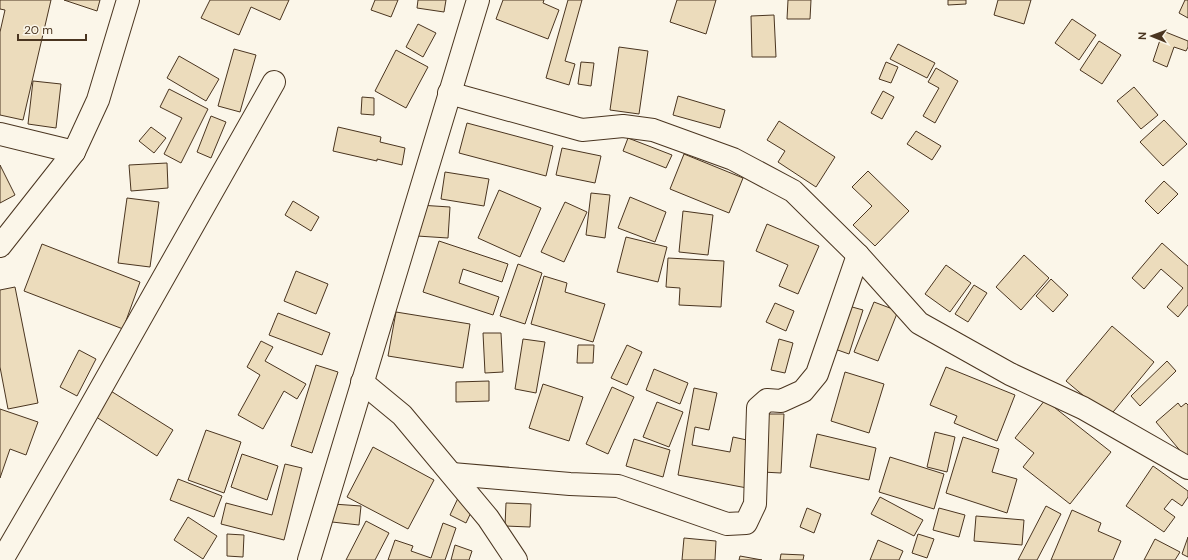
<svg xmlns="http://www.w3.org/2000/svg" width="1188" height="560" font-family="'DM Sans',sans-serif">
<rect width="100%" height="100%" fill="#fbf6e9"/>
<g fill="#ecdcbc" stroke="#4a3520">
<polygon points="0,0 51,0 23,120 0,115 0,32 5,10 0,9"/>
<polygon points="64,0 100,0 97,11"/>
<polygon points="210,0 289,0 280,20 251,7 239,35 201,18"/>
<polygon points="375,0 398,0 391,17 371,10"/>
<polygon points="418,0 446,0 444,12 417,8"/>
<polygon points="503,0 544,0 543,3 559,10 548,39 496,19"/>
<polygon points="568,0 582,0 565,61 575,64 569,85 546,78"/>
<polygon points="677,0 716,0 706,34 670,22"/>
<polygon points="788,0 811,0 810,19 787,19"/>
<polygon points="948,0 966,0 966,4 948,5"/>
<polygon points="998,0 1031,0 1024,24 994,15"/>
<polygon points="1185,0 1188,0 1188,18 1179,13"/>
<polygon points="774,15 776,57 752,57 751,16"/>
<polygon points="1072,19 1096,35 1079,60 1055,43"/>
<polygon points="418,24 436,33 423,57 406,47"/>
<polygon points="1163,31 1188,41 1188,47 1186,51 1174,47 1167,67 1153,61"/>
<polygon points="1099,41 1121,55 1102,84 1080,70"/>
<polygon points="898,44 935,63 927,78 890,59"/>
<polygon points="619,47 648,51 639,114 610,110"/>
<polygon points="234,49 256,55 240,112 218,106"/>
<polygon points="396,50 428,67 406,108 375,91"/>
<polygon points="179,56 219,79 206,101 167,78"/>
<polygon points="581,62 594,63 591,86 578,84"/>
<polygon points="886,62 898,67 891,83 879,79"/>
<polygon points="936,68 958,81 935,123 923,116 939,88 928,82"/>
<polygon points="33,81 61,84 56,128 28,124"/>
<polygon points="1134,87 1158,115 1141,129 1117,101"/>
<polygon points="169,89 208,109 181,163 164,154 182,118 160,107"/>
<polygon points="883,91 894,97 882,119 871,113"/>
<polygon points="678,96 725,110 720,128 673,115"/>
<polygon points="362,97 374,98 374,115 361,114"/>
<polygon points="211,116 226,122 211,158 197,152"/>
<polygon points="1164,120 1187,144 1163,166 1140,142"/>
<polygon points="779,121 835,157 816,187 778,162 785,151 767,140"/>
<polygon points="467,123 553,146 546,176 459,153"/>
<polygon points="151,127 166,138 154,153 139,141"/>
<polygon points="338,127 381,137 380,142 405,148 402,165 377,159 377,161 333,151"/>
<polygon points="916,131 941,146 932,160 907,144"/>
<polygon points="628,138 672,155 666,168 623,151"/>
<polygon points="562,148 601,156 595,183 556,175"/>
<polygon points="684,154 743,178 729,213 670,189"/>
<polygon points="167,163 168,188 131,191 129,165"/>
<polygon points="0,165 15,195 0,203"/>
<polygon points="868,171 909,211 875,246 853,225 872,206 852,187"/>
<polygon points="445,172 489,179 484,206 441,199"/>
<polygon points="1164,181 1178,194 1158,214 1145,201"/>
<polygon points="499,190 541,208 520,257 478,238"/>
<polygon points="591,193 610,195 605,238 586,235"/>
<polygon points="630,197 666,212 655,242 618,228"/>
<polygon points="127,198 159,202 150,267 118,263"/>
<polygon points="293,201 319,217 311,231 285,215"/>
<polygon points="565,202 587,212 564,262 541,252"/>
<polygon points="419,205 450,207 448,238 417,236"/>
<polygon points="683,211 713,215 708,255 679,252"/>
<polygon points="767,224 819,246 798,294 779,286 788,265 756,251"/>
<polygon points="626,237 667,247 658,282 617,272"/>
<polygon points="439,241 508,264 502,282 463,269 459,283 499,297 493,315 423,292"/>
<polygon points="1162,243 1188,266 1188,305 1178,317 1167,307 1183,288 1161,269 1144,289 1132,278"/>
<polygon points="42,244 140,282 123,329 24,291"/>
<polygon points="1024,255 1049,278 1021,310 996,287"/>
<polygon points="668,258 724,261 721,307 679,305 680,288 666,287"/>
<polygon points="518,264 542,273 525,324 500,316"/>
<polygon points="946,265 971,283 950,312 925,294"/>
<polygon points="296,271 328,284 316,314 284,301"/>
<polygon points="544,276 567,283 565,292 605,304 593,342 531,324"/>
<polygon points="1051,279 1068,295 1053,312 1036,296"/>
<polygon points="974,285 987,293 968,322 955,314"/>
<polygon points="15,287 38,403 8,409 0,367 0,290"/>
<polygon points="874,302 898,311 878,361 854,352"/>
<polygon points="775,303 794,311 786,331 766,322"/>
<polygon points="845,305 863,310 849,354 832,348"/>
<polygon points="396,312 470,324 463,368 388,356"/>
<polygon points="278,313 330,333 322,355 269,335"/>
<polygon points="1112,326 1154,362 1109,417 1066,381"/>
<polygon points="483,333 501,333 503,372 485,373"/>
<polygon points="523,339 545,342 536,393 515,389"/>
<polygon points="779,339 793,343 785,373 771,370"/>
<polygon points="261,341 273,347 265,361 306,384 297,399 284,391 263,429 238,415 260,375 247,367"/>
<polygon points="578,345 594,345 593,363 577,363"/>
<polygon points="627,345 642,352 627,385 611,378"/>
<polygon points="79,350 96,359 77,396 60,387"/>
<polygon points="1167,361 1176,371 1140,406 1131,396"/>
<polygon points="316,365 338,372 312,453 291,446"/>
<polygon points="946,367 1015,395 997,441 954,423 957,416 930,405"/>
<polygon points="654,369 688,383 680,404 646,390"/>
<polygon points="845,372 884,384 869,433 831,421"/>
<polygon points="489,381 489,401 456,402 456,382"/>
<polygon points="543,384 583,397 569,441 529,428"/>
<polygon points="612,387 634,397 608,454 586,444"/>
<polygon points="106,388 173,430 157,456 90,413"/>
<polygon points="694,388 717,393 709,430 695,427 692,445 730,452 733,437 756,442 747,488 678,475"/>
<polygon points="1045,400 1111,452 1070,504 1023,467 1034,453 1015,438"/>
<polygon points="657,402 683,412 669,447 643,437"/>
<polygon points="1178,403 1181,407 1186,403 1188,405 1188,460 1156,422"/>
<polygon points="0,409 38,422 26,455 10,449 0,478"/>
<polygon points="764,414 784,414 781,473 762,472"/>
<polygon points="206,430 241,442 224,493 188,480"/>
<polygon points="935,432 955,437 947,472 927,467"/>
<polygon points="817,434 876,448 869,480 810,467"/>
<polygon points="963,437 999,449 992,472 1017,479 1007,513 946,493"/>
<polygon points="634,439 670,450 663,477 626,466"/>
<polygon points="373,447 434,480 408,529 347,497"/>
<polygon points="242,454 278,466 267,500 231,487"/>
<polygon points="890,457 944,474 934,509 879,492"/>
<polygon points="285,464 302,468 284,540 221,524 226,503 272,515"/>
<polygon points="1153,466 1188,491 1188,497 1182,506 1172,499 1164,509 1175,517 1164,532 1126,506"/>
<polygon points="178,479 222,496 214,517 170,500"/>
<polygon points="459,496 475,504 466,523 450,515"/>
<polygon points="880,497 923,520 914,536 871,514"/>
<polygon points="506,503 531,504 530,527 505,526"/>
<polygon points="333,504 361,506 359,525 332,522"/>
<polygon points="1046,506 1061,514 1037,560 1018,560"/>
<polygon points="807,508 821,514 814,533 800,527"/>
<polygon points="939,508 965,515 959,537 933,530"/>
<polygon points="1072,510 1101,523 1098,531 1121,541 1113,560 1051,560"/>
<polygon points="976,516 1024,520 1022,545 974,541"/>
<polygon points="188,517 217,536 203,559 174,540"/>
<polygon points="366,521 389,533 375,560 346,560"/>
<polygon points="443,523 456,528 445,560 388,560 395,540 413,546 411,551 431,558"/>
<polygon points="227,534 244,535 243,557 227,556"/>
<polygon points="918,534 934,539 927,558 912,553"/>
<polygon points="1188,537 1188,557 1182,554"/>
<polygon points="684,538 716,541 715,560 682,560"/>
<polygon points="1155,539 1180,552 1175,560 1144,560"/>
<polygon points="878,540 903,551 899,560 870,560"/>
<polygon points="455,545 472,551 469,560 451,560"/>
<polygon points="781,554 804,555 803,560 780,560"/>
<polygon points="740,556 762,560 739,560"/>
</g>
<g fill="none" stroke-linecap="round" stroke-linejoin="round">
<g stroke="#4a3520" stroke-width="24">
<g id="minor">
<polyline points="449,93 582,130 623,126 653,130 733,159 793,191 858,255 919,323 1010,374 1083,408 1188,468"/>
<polyline points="0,134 74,152"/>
<polyline points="0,246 74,152 98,100 128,0"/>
<polyline points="362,382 402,415 488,518 516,560"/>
<polyline points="452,474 570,484 618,486 727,524 746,523 755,504 758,408 767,400 781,401 803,391 817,374 858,255"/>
<polyline points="2,560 70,443 274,82"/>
<polyline points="309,560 478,0"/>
</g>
</g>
<use href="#minor" stroke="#fbf6e9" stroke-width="22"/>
</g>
<g transform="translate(1152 36) rotate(271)" stroke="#fbf6e9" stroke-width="3" paint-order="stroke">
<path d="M0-3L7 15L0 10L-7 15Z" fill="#4a3520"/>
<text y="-6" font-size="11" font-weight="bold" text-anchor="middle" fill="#4a3520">N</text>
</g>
<path d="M18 34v6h68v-6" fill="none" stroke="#4a3520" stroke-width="2"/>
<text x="24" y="34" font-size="12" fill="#4a3520" stroke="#fbf6e9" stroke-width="3" paint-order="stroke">20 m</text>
</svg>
